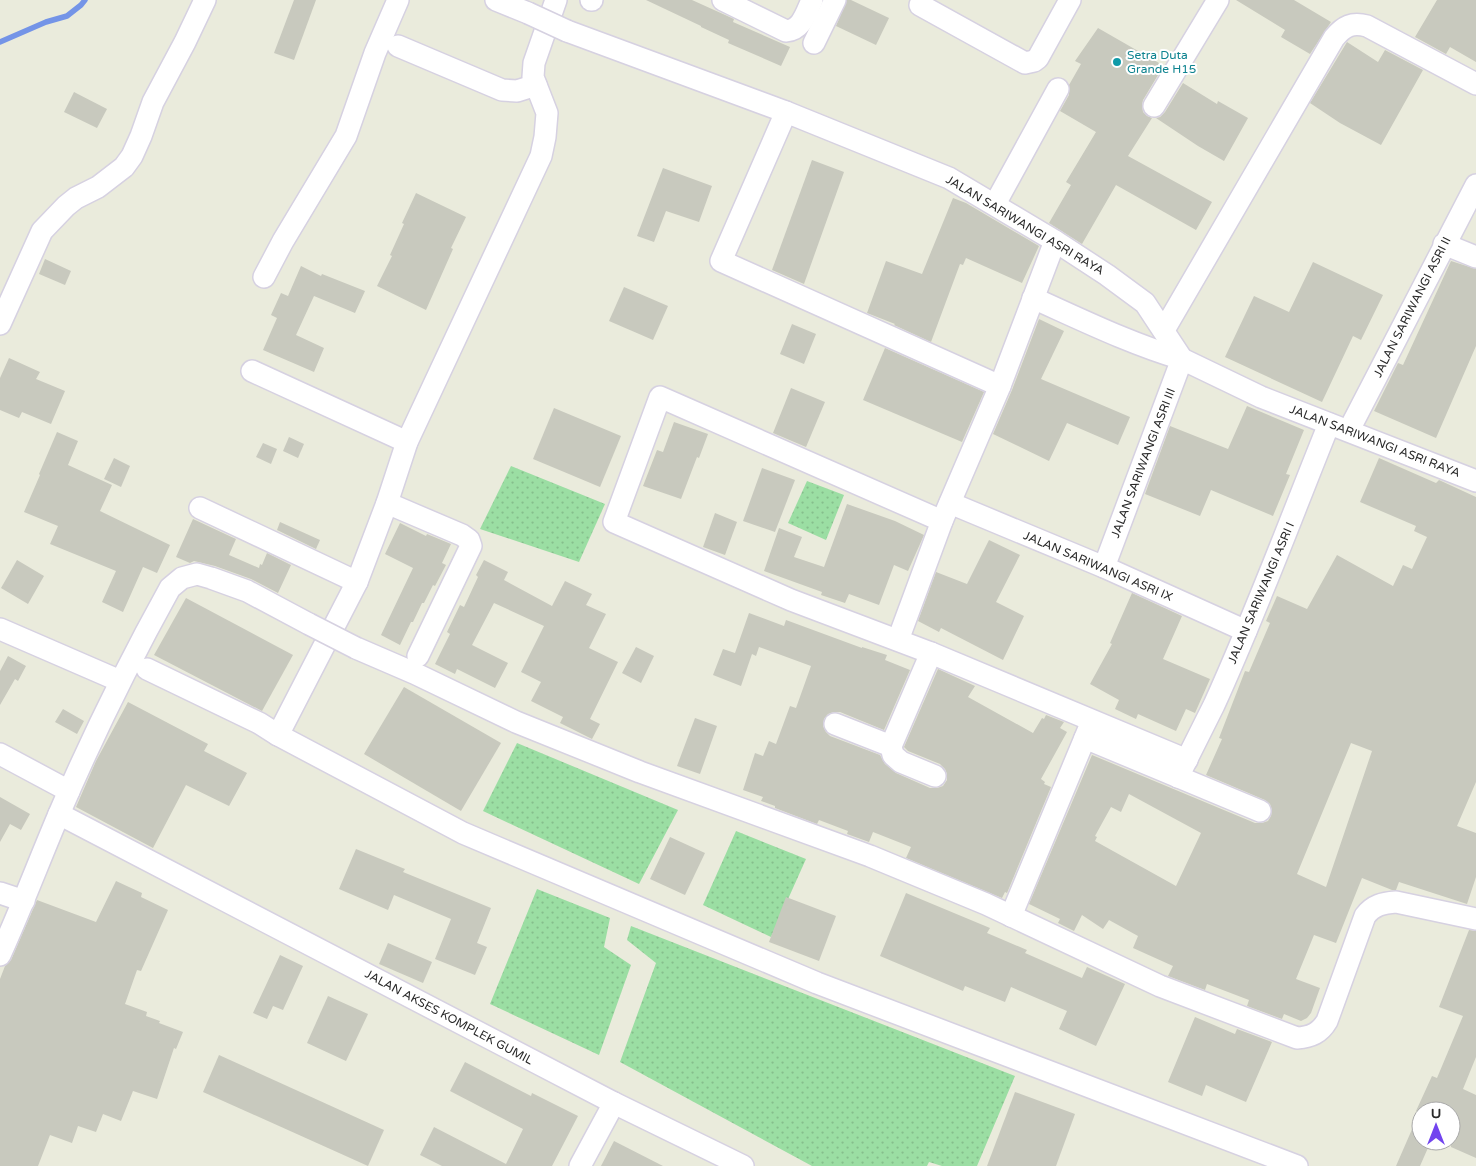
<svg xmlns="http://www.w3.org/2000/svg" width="1476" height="1166" font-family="'Varela Round',sans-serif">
<defs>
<pattern id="park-dots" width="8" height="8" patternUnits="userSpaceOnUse" patternTransform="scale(1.25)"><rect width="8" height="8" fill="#9bdea3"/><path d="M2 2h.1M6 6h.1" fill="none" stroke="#86be8c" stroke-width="1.8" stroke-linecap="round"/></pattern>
</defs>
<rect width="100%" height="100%" fill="#eaebdc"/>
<g fill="url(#park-dots)">
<polygon points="511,466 605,504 579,562 480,529"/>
<polygon points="807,481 844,495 826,540 788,523"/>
<polygon points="517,743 678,810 639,884 483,811"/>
<polygon points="736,831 806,859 771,937 703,905"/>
<polygon points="537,889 610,918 604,947 631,965 599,1055 490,1004"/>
<polygon points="631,926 1015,1076 977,1166 942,1166 929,1162 927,1166 812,1166 620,1062 656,963 627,940"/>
</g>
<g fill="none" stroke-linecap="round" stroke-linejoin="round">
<polyline stroke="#7494e7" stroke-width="5.5" points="0,42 46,22 67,16 81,5 85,0"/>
</g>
<g fill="#c8c9be" fill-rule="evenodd">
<polygon points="294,0 316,0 294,60 274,53"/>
<polygon points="646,0 692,0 734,19 733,22 790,47 781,66 728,43 729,40 701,27 701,26"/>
<polygon points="847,0 851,0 889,18 876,45 836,26"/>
<polygon points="1236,0 1294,0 1331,22 1310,54 1281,37 1285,30"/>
<polygon points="1437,0 1476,0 1476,62 1450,47 1446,54 1415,37"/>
<polygon points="1098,28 1159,63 1157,67 1161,70 1143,100 1142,105 1143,112 1147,116 1152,118 1128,156 1212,202 1196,230 1116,185 1082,244 1049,223 1071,185 1066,182 1096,132 1060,111 1069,95 1069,85 1081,64 1075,61"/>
<polygon points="1347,42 1378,62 1385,50 1423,70 1381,145 1340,123 1310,103"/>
<polygon points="1183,83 1217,104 1218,101 1248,118 1224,161 1198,146 1156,118 1160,117 1165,112"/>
<polygon points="74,92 107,109 97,128 64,112"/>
<polygon points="812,160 844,172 804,284 772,270"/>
<polygon points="663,168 712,186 699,222 666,211 654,242 637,236"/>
<polygon points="416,193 466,217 451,248 453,249 426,310 377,286 392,256 390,255 404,224 402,223"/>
<polygon points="953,198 966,203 1039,246 1022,283 966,258 963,265 960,264 931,342 894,325 895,324 867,313 886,261 922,274"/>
<polygon points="45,259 71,271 65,285 39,274"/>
<polygon points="1451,261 1476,269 1476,346 1436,438 1374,411 1398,363 1403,365"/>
<polygon points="1313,262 1383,295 1361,340 1353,336 1322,402 1225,357 1254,296 1289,312"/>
<polygon points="301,266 321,276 322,274 365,291 355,313 314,296 296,335 324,348 314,372 263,350 277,318 271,315 281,293 288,296"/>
<polygon points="624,287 668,306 653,340 609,321"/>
<polygon points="1039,319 1064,331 1041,379 1130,417 1118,445 1067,423 1049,461 993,434 1012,390"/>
<polygon points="792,324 816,334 804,364 780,354"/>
<polygon points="885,348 984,392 962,442 863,400"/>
<polygon points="9,358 40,372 36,379 65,391 51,424 22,412 19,418 0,410 0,378"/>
<polygon points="791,388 825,402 806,447 773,433"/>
<polygon points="1247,406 1304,430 1286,474 1290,475 1273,516 1211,490 1200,516 1145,494 1170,426 1228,449"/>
<polygon points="554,408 621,436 600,487 533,459"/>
<polygon points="674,422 708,434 699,458 697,457 681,499 643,486 657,450 663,452"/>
<polygon points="57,432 78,441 68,465 112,485 100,511 170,545 157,573 143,567 123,612 102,602 116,571 50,544 58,526 24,512 40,475 39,474"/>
<polygon points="289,437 304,444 298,458 283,451"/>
<polygon points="263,443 277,449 271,464 256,457"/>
<polygon points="114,458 130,466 121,487 104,479"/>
<path d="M1379,458L1436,483L1439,480L1476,497V782L1457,826L1476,833V877L1467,904L1399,882L1396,890H1392L1362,878L1336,943L1314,935L1296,979L1320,988L1311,1013L1307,1018L1301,1021L1284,1014L1282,1019L1247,1006L1249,1000L1207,984L1205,990L1168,976L1173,966L1133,948L1138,936L1109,920L1103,929L1082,915L1074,931L1058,923L1060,919L1029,904L1092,755L1255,823H1262L1268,821L1271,816L1272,810L1270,804L1265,800L1206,775L1222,739L1219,738L1245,671L1249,672L1270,623L1266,621L1277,596L1307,609L1337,555L1393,586L1403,565L1412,569L1427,537L1414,531L1416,526L1360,502ZM1351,743L1372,751L1326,887L1297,874ZM1129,794L1201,833L1176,886L1095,841L1097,837L1095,836L1111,807L1121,812Z"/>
<polygon points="762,468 795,480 775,532 743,521"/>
<polygon points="847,504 895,521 924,535 908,571 894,565 879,605 849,594 845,603 821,595 822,592 764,571 779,528 802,537 794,557 824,567"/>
<polygon points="715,513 737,522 725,555 703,547"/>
<polygon points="193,519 236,539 229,555 259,568 260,564 262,565 267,553 291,565 278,593 251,579 215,566 194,561 190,563 176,557"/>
<polygon points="280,522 320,540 316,549 277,530"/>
<polygon points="400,523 426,536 427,534 451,544 442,563 446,565 435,586 433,585 424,603 422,603 413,622 411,622 400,645 381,635 413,568 385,554"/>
<polygon points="989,540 1020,555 996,602 1024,616 1003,660 941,628 939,632 918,621 936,572 967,584"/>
<polygon points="17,560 44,576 28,604 1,588"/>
<polygon points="484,560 508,572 504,580 552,606 565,581 592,594 586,605 606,614 589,648 618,662 590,719 600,724 592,739 560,723 563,717 531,701 541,682 521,672 544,626 494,603 472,645 508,663 495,688 457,669 455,674 435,664 450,634 447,632 460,605 464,607 478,577 476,575"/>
<polygon points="1132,593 1182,616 1163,659 1210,679 1195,713 1186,709 1176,731 1138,714 1136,719 1115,709 1119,700 1090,684 1112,644 1110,643"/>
<polygon points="186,598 293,655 262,711 154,655"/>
<polygon points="749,613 784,626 786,620 862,648 862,647 887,655 885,660 910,670 884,730 840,712 834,712 828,714 824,719 823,726 826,732 830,736 880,755 885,764 896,773 930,788 937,788 943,786 947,780 947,774 945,769 940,764 908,751 904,747 938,669 975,686 968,697 1033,733 1042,718 1044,719 1046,715 1064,722 1060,728 1067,732 1041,779 1045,782 1044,784 1051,787 1007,893 1005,892 1002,898 906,858 911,847 873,832 869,842 847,834 848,831 819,820 817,824 775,808 775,806 761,801 763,797 743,790 755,753 763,756 769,741 776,744 790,706 796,708 811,666 759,647 756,656 752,654 741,686 713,675 723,649 735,653"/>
<polygon points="636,647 654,656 641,683 622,673"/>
<polygon points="8,656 26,666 18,681 15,679 0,705 0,671"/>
<polygon points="404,687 501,743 461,811 364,754"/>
<polygon points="128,702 208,744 204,751 247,773 229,806 186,785 153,848 76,807 96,761"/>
<polygon points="63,709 84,721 77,734 55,722"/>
<polygon points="695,718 717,726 700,774 677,766"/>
<polygon points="0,797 30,814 21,830 10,824 0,842"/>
<polygon points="670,837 705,853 685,895 650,879"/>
<polygon points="356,849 405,869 403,872 491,908 477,943 487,947 475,975 435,959 451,919 394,895 388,910 339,889"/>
<polygon points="116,881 142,893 141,897 168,910 141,971 137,970 125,1004 147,1012 146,1016 160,1021 159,1023 183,1032 176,1049 174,1048 157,1099 133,1091 121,1121 103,1114 96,1132 78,1126 72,1143 50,1135 38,1166 0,1166 0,979 5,966 11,960 37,900 96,922"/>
<polygon points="906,893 990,928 987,933 1027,950 1025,953 1082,978 1087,967 1125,984 1096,1046 1059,1029 1067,1011 1011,987 1005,1002 965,986 963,991 880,956"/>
<polygon points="786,897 836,916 819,961 769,942"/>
<polygon points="1469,930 1476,931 1476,1057 1463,1089 1476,1095 1476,1158 1451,1147 1451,1111 1421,1111 1421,1141 1431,1141 1420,1166 1396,1166 1420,1111 1416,1111 1432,1076 1437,1078 1463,1016 1439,1007"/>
<polygon points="388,943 432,962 423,983 379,964"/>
<polygon points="280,955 303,966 283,1010 273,1006 267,1019 253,1013"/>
<polygon points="328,996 368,1014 346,1061 307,1043"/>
<polygon points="1195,1017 1235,1034 1237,1029 1272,1042 1246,1102 1206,1085 1202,1096 1168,1082"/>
<polygon points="219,1055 384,1130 368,1166 203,1092"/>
<polygon points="465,1062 531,1096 532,1093 578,1116 552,1166 442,1166 420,1155 434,1127 506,1164 523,1129 450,1091"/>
<polygon points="1015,1092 1075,1114 1056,1166 987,1166"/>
<polygon points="614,1141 663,1166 601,1166"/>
</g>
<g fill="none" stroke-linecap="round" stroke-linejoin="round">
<g stroke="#d6d1e1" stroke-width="24">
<g id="minor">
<polyline points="496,0 528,13"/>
<polyline points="591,0 592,0"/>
<path d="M723,0L786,31C802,30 806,13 812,0"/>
<polyline points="920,5 1025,63 1034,61 1038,58 1070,0"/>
<polyline points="567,31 786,112 949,178 1055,241 1107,275 1145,303 1182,359 1261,397 1476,481"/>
<polyline points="814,43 835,0"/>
<polyline points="398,46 502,90 517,91 536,85"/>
<polyline points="1154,106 1218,0"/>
<polyline points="786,112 721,261 1000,386"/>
<polyline points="995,204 1058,89"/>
<polyline points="1444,244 1476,257"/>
<polyline points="264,277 283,241 346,136 375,53 398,0"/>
<path d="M1033,298C1082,320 1131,344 1182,359L1104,567"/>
<polyline points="0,324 42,231 66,206 76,198 98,187 124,167 132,156 141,136 153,102 185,42 205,0"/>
<path d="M1164,330L1334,38C1344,26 1352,22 1367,26L1476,84"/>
<polyline points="252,371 407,442"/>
<polyline points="1349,430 1476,185"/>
<polyline points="387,503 462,535 469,540 471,546 418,656"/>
<polyline points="950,503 1104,567 1246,631"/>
<polyline points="200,508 357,582"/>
<polyline points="942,521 660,397 614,522 791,600 931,653 1187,760"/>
<polyline points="0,629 120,681"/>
<polyline points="898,640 942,521 1000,386 1055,241"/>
<path d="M356,648L414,673L516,722L640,772L870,856L986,904L1160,986L1297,1038C1311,1037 1320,1033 1327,1021L1365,916C1373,905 1383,903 1396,902L1476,919"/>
<polyline points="147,669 259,723 278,735 463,833 817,983 1297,1166"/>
<polyline points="835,724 891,746 893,755 901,762 935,776"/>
<polyline points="278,735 357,582 387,503 407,442 541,156 545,137 547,113 533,77 534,63 556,0"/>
<polyline points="1085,738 1260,811"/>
<polyline points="891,746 931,653"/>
<polyline points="0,754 69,791"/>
<path d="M1178,777C1190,753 1202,729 1214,705C1256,613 1291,518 1329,424"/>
<polyline points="59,814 614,1103 743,1166"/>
<polyline points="0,893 24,901"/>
<polyline points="1011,916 1092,721"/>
<path d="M0,955C21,909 39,861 59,814C92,737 129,662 170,588L182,578L197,574L211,578L247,591L309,624"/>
<polyline points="580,1166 614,1103"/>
</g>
</g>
<use href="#minor" stroke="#fff" stroke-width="21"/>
<g stroke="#d6d1e1" stroke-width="24" stroke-linecap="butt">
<g id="minor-bridge">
<polyline points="528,13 567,31"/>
<polyline points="309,624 356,648"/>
</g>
</g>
<use href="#minor-bridge" stroke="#fff" stroke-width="21"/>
</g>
<circle fill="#0f9aa8" stroke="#fff" stroke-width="2" cx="1117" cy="62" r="5"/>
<g text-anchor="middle" stroke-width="4" stroke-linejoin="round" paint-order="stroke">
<g font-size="12" fill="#0d838f" stroke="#fff" text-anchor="start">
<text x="1127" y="59">Setra Duta<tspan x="1127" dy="14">Grande H15</tspan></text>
</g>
<g font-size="12" fill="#292929" stroke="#fff">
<text transform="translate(1025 225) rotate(31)" y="4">JALAN SARIWANGI ASRI RAYA</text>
<text transform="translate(1412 307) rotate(-63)" y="4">JALAN SARIWANGI ASRI II</text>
<text transform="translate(1375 441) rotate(21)" y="4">JALAN SARIWANGI ASRI RAYA</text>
<text transform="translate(1143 463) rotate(-69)" y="4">JALAN SARIWANGI ASRI III</text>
<text transform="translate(1098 566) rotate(23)" y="4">JALAN SARIWANGI ASRI IX</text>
<text transform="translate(1261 593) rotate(-67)" y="4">JALAN SARIWANGI ASRI I</text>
<text transform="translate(449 1017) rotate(28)" y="4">JALAN AKSES KOMPLEK GUMIL</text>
</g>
</g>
<g transform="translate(1436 1126)"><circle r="24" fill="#ffffff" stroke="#a9a9a9"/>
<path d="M0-4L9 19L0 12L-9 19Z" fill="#7244ef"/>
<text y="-8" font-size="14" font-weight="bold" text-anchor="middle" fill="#292929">U</text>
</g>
</svg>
